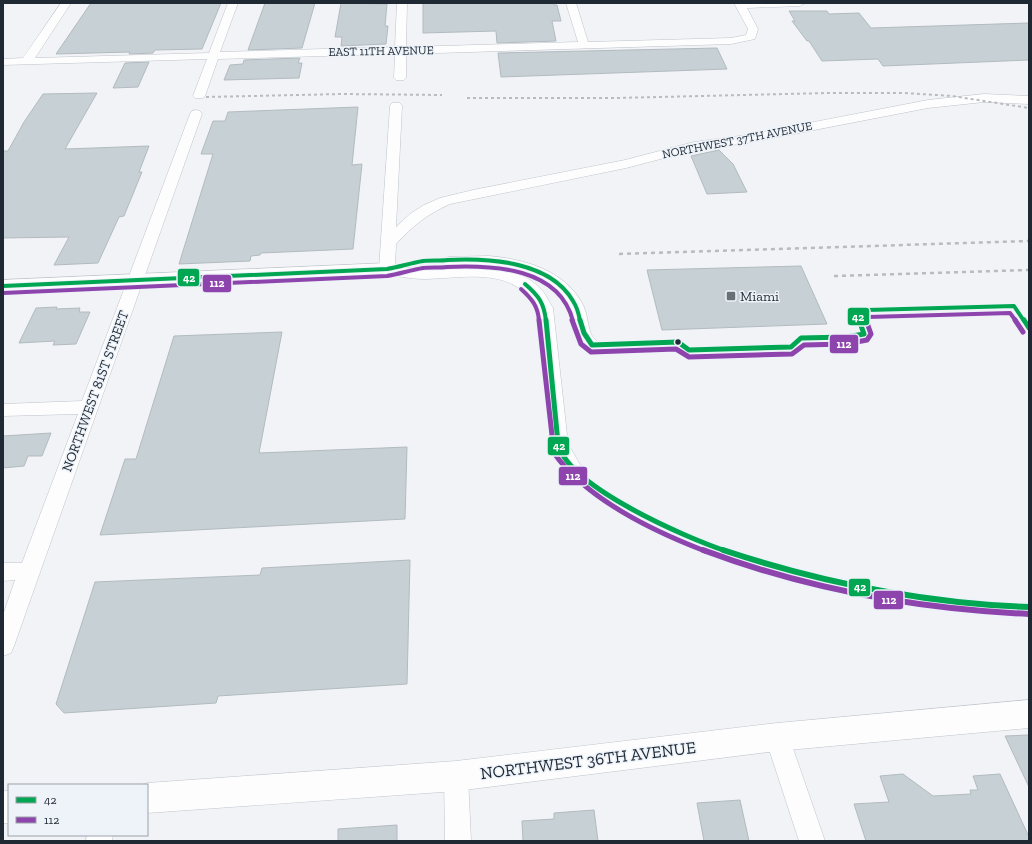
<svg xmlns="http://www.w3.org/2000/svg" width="1032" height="844" font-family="'Zilla Slab',serif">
<rect width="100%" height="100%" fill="#f1f3f6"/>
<g fill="#c7d0d4" stroke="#b2bbc0">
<polygon points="91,3 221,3 202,49 155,50 153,53 129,54 130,52 56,54"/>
<polygon points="265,3 315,3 302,48 248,50"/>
<polygon points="341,3 387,4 385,26 388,26 386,44 341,46 342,37 335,37"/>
<polygon points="423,3 553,3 554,5 557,5 561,21 552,21 556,41 497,43 496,31 423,33"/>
<polygon points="789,11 827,11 829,14 859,13 871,28 1029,23 1029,60 883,66 878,59 822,61 809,41 807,41 792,21 795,21"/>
<polygon points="717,48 727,69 501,77 498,53"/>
<polygon points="300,58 298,63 302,63 299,78 224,80 230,65 243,64 244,60"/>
<polygon points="149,62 138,87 113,88 125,63"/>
<polygon points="97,93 65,149 149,146 139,172 142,172 124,216 119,217 98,263 54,265 69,237 3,238 3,151 8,151 24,122 43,94"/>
<polygon points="358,107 352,165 362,164 353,249 261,253 260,255 251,256 250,261 179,264 213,154 201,154 213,121 225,121 228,112"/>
<polygon points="719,150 733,164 747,192 707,194 691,156"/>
<polygon points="801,266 827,324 662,330 647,270"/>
<polygon points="57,307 56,309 80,308 79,312 90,312 76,344 53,345 55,341 19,343 36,308"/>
<polygon points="282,332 259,453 407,447 405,519 100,535 125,459 136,459 174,336"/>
<polygon points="51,433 42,456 28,456 24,466 3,468 3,436"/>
<polygon points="410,560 407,684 218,696 216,703 64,713 56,704 95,582 260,575 262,568"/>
<polygon points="1029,735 1029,787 1005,736"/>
<polygon points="903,774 933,796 971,794 970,790 978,790 973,776 1000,774 1029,837 1029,841 866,841 854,804 889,802 880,776"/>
<polygon points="740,800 749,841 704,841 697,803"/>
<polygon points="594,810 598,841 523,841 522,821 554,819 554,813"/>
<polygon points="397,825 397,841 338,841 338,829"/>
</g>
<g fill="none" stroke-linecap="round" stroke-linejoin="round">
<g stroke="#bec4cb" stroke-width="1">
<g id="minor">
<polygon points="61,3 71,3 35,58 209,53 228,3 238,3 220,52 395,47 397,3 407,3 406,47 578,42 566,3 576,3 588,42 731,38 746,35 748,29 734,3 805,3 800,6 747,8 758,29 755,39 731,44 406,54 406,78 404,80 396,80 394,78 395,54 218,59 205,96 203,98 195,98 193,96 207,59 3,65 3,59 23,58"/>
<path d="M984,94L1029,96V104L984,102L928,108L747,143L695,150L626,168L450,204C426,215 414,225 396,244L395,266C404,267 413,269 422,269C459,270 514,259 542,290C546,295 549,302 553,308L568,444L581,466L579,471C562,476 555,457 550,444L537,308C513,266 466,278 425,279C410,279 395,276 382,272L379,269L390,106L392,103H400L402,106L396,227L410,214L424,205L440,198L473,190L625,160L694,142L747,135L928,100Z"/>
<polygon points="196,110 200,111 202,114 14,646 11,653 3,656 3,615 15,580 3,581 3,563 22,563 78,414 3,416 3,404 82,401 190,114 192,111"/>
<path d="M489,256C524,259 564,270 582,303C588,313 587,326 592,336C594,339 598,341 600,345L598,349C575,355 575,325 570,310C568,304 565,299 560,295C531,264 489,264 449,265L444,264L442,261L444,258L449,257Z"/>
<polygon points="777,725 786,729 789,737 825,841 799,841 765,737 768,729"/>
<polygon points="456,764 465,767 468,776 471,841 445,841 444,776 447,767"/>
<polygon points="87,835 113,835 112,841 86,841"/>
</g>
</g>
<g stroke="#bec4cb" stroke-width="1">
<g id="tertiary">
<polygon points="387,263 393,265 396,269 393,273 387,275 3,292 3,280"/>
<polygon points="1029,700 1029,728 777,751 456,791 147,813 147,785 141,785 147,783 456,761 777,723"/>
<rect x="3" y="791" width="6" height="32"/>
</g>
</g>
<use href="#minor" fill="#fdfdfe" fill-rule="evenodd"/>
<use href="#tertiary" fill="#fdfdfe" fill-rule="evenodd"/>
<g stroke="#babbbd" stroke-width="2" stroke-dasharray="3 3" stroke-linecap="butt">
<polyline points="206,97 343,94 442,95"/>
<polyline points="467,98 616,98 828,93 904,93 952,96 1029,108"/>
</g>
<g stroke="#babbbd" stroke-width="2.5" stroke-dasharray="4 4" stroke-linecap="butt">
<polyline points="619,254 1029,241"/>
<polyline points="834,276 1029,270"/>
</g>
<g stroke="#eef3f9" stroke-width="6">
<g id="bus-1-far2">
<path d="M525,284C539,296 544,303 546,321"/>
<path d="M3,286L387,269C399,267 411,263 423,261C431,260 439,261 448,260C488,258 550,261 573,301C577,307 579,315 580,321"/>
<polyline points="860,321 858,316 863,311 867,310 1014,306 1024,321"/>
</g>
</g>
<g stroke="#eef3f9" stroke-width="8">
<g id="bus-1-far1">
<path d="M546,320L558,443C566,486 687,538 726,551"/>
<polyline points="580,320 584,333 592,345 678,342 689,350 791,347 801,338 846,337 864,334 859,320"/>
<polyline points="1024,320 1029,328"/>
</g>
</g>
<g stroke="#eef3f9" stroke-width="10">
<path id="bus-1" d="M723,550C822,583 924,603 1029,607"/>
</g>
<g stroke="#eef3f9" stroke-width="6">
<g id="bus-2-far2">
<path d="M521,289C532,299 538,306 539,321"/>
<path d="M3,293L387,276C399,274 411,270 423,268C431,267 439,268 447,267C493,265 559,267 573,321"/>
<polyline points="866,321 868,317 1010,313 1016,321"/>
</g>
</g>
<g stroke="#eef3f9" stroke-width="8">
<g id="bus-2-far1">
<path d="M539,320L554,453C587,500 653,531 705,551"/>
<polyline points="572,320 581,344 591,352 676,349 689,357 792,354 804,345 846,344 867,340 871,334 866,320"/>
<polyline points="1015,320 1023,332"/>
</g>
</g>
<g stroke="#eef3f9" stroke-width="10">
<path id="bus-2" d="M703,550C807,589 918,609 1029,614"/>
</g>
<use href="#bus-1-far2" stroke="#00a651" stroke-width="4"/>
<use href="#bus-1-far1" stroke="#00a651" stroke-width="5"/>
<use href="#bus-1" stroke="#00a651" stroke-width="6"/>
<use href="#bus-2-far2" stroke="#8e44ad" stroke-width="4"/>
<use href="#bus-2-far1" stroke="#8e44ad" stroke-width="5"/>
<use href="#bus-2" stroke="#8e44ad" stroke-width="6"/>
</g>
<rect fill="#687078" stroke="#eef3f9" stroke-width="1.5" x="726" y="291" width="10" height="10" rx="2"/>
<circle fill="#1e2934" stroke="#eef3f9" stroke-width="1.5" cx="678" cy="342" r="3.5"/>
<g text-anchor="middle" stroke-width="3" stroke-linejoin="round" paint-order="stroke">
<g font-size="12" fill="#1e2934" stroke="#eef3f9">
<text transform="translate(381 51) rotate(-1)" y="4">EAST 11TH AVENUE</text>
<text transform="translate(737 140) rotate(-11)" y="4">NORTHWEST 37TH AVENUE</text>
</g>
<g font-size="14" fill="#1e2934" stroke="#eef3f9" text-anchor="start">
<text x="740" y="301">Miami</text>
</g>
<g font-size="14" fill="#1e2934" stroke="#eef3f9">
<text transform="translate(95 391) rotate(-70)" y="5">NORTHWEST 81ST STREET</text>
</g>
<g font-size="17" fill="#1e2934" stroke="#eef3f9">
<text transform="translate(588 760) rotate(-7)" y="6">NORTHWEST 36TH AVENUE</text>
</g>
</g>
<g stroke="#eef3f9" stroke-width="1.5">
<rect x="177" y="268" width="23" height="19" rx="4" fill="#00a651"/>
<rect x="202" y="274" width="30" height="19" rx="4" fill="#8e44ad"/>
<rect x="847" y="307" width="23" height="19" rx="4" fill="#00a651"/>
<rect x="829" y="334" width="30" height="20" rx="4" fill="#8e44ad"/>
<rect x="547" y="436" width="23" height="20" rx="4" fill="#00a651"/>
<rect x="558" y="466" width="30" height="20" rx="4" fill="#8e44ad"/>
<rect x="848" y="578" width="23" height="19" rx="4" fill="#00a651"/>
<rect x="873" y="590" width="31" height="20" rx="4" fill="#8e44ad"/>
</g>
<g font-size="11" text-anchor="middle" font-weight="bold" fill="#fff">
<text x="189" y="282">42</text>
<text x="217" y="287">112</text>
<text x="858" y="321">42</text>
<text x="844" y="348">112</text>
<text x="559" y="450">42</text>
<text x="573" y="480">112</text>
<text x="860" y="591">42</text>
<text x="889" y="604">112</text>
</g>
<rect width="1032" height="844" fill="none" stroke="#1e2934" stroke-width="8"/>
<rect x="8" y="784" width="140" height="52" fill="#eef3f9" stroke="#9ba2aa"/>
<rect x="16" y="797" width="20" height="6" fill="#00a651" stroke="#9ba2aa"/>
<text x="44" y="804" font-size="12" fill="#1e2934">42</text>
<rect x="16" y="817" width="20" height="6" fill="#8e44ad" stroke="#9ba2aa"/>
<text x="44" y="824" font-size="12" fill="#1e2934">112</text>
</svg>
